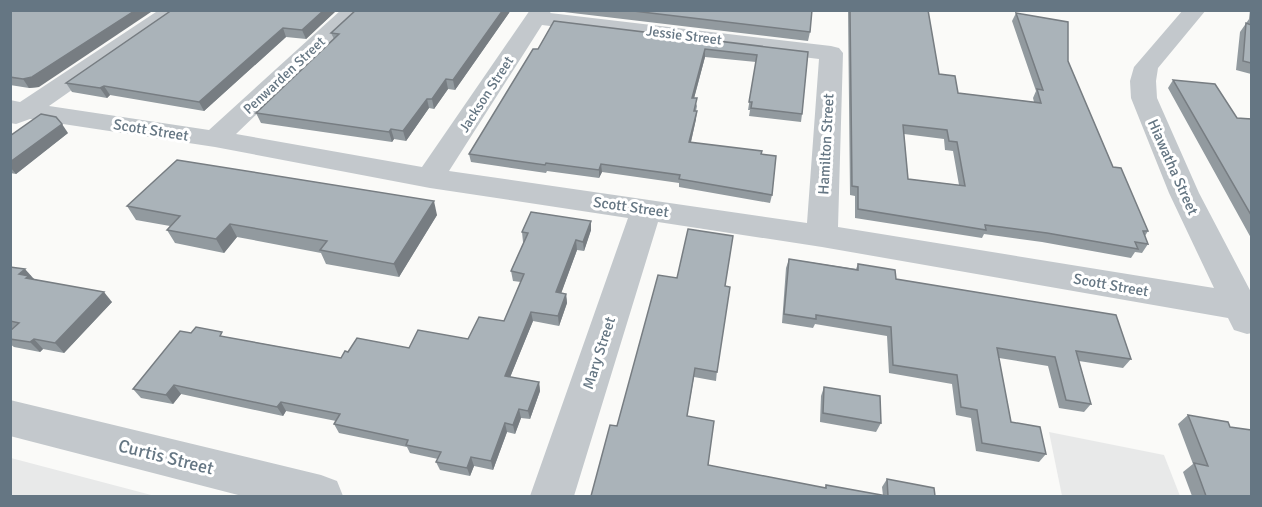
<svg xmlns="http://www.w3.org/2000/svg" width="1262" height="507" font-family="Signika,sans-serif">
<rect width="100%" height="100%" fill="#fafaf8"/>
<g fill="#e8e9e9">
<polygon points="1049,432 1164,455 1180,496 1062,496"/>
<polygon points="11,458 155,496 11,496"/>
</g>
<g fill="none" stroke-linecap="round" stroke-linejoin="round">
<g fill="#c3c8cc" fill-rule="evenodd">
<path d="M159,10H186L49,106L209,130L341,10H365L236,134L422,167L530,10H552L550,13L831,46L839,48L843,53L838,227L1214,288L1169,193L1131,98L1130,81L1134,67L1183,10H1206L1158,68L1156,81L1157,98L1199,193L1252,294V333L1247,334L1234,330L1228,318L822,247L658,222L574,496H530L628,218L430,188L215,147L30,119L16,124L10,123V100L20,102ZM542,25L819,59L807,223L449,171Z"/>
<polygon points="10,400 321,475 337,481 343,496 242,496 10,436"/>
</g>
</g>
<g fill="#929a9f" fill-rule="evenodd">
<polygon points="10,10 39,87 29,88 10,85"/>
<polygon points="172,10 337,10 306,39 286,37 204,111 110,95 107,98 72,92 66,83"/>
<polygon points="356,10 511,10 455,90 448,89 434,109 429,108 406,141 394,139 392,142 261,123 256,113 334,39 331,33"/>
<polygon points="812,10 810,32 808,41 564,12 564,11"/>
<path d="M848,10H928L939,74L958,93L1034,102L1033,98L1036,91L1012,21L1016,13L1068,61L1113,167L1148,231L1145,236L1148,244L1142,253L1135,252L1131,258L1042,242L984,234L982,238L855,218V196L850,195ZM904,134L944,139L945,150L953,151L959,185L908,179Z"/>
<polygon points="1250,10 1251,10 1251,74 1236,70 1240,32 1249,19"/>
<polygon points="554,21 808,52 802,114 801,122 749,116 750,110 748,110 756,62 705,57 694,98 697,106 696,111 696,119 691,142 761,154 772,195 770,203 679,187 679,183 602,172 599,178 547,171 546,173 471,162 469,154 538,49"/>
<polygon points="1173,80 1237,118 1251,119 1251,238 1168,88"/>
<polygon points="68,133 16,174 10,173 10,136"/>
<polygon points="127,206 437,215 399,277 326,264 321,253 237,237 224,253 175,243 167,230 170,226 136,220"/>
<polygon points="591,221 591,230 584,251 577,250 561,293 566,294 567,303 559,326 533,321 510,377 539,382 540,391 530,419 521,418 515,434 507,432 493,470 474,466 470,476 440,470 436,462 438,459 410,453 407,447 339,433 334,424 336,421 286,411 283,416 181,394 173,404 141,398 133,389 191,333 226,337 341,358 348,352 409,348 468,339 504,321 521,282 513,281 511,271 524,242 523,242 522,232"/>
<polygon points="789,259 856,269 858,264 896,279 1131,359 1123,368 1079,361 1091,404 1084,412 1059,408 1048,366 999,358 1011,422 1046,454 1039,462 976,451 971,418 956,415 952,384 889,373 887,336 815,324 813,328 782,323 786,268"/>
<polygon points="10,267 34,279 112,302 64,353 43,349 40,352 14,347 10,344 10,331 12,329 10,329"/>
<polygon points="725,286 716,381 694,377 687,416 708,465 825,488 826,485 883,496 882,487 887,479 935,496 591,496 617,426"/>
<polygon points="824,387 881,423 876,432 820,422 821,396"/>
<polygon points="1188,415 1251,496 1192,496 1183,472 1193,464 1178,424"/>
</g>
<g fill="#777d82">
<polygon points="136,10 154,10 39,87 29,88 23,79"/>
<polygon points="324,10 337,10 306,39 302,30"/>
<polygon points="503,10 511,10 455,90 453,80"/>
<polygon points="283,28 286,37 204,111 199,102"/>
<polygon points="705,49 705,57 692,106 692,98"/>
<polygon points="446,79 448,89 434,109 432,99"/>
<polygon points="104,86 110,95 107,98 100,88"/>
<polygon points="427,99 429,108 406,141 403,131"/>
<polygon points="697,111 696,119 689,150 689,142"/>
<polygon points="62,124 68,133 16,174 10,167 10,162"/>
<polygon points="391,129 394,139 392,142 389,132"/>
<polygon points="601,164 602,172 599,178 599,170"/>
<polygon points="434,201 437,215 399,277 394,264"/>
<polygon points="591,221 591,230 584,251 583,242"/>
<polygon points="230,224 237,237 224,253 216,239"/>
<polygon points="576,240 577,250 558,302 556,292"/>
<polygon points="25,269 34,279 38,286 19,274"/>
<polygon points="104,292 112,302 64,353 55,343"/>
<polygon points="566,294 567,303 559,326 558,316"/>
<polygon points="531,312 533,321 507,385 505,376"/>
<polygon points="34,339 43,349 40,352 30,342"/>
<polygon points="539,382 540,391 530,419 528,411"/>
<polygon points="174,385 181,394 173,404 166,395"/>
<polygon points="281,402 286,411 283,416 277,407"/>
<polygon points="519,409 521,418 515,434 513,425"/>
<polygon points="505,423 507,432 493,470 491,461"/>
<polygon points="471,457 474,466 470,476 467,468"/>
</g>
<g fill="#aab3b9" stroke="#777d82" stroke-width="1.5" fill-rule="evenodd">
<polygon points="10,10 136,10 32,77 23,79 10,77"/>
<polygon points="172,10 324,10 302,30 283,28 199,102 104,86 100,88 66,83"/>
<polygon points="356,10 503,10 453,80 446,79 432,99 427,99 403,131 391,129 389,132 256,113 339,34 331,33"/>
<polygon points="625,10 812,10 810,32"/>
<path d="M850,10H928L939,74L955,76L958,93L1041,103L1037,89L1043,90L1016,13L1068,22V61L1113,167L1121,168L1148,231H1143L1148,244L1135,242L1138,249L1047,233L985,225L986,230L858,209V187L852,186ZM903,125L947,130L949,141L957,142L965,186L908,179Z"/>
<polygon points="554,21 808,52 802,114 751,108 752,102 749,102 757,55 705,49 692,98 697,98 694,111 697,111 689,142 762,151 761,154 776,156 772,195 679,179 680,175 601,164 599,170 546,163 545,165 469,154 533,49 538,49"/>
<polygon points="1251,21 1251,63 1243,61 1246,23 1251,25"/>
<polygon points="1173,80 1215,84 1237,118 1251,119 1251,215"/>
<polygon points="41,114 56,117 62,124 10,162 10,136"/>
<polygon points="177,160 434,201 394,264 320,250 327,241 230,224 216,239 167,230 180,216 127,206"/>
<polygon points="531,212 591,221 583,242 576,240 556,292 566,294 558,316 531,312 527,322 505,376 539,382 528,411 519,409 513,425 505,423 491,461 471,457 467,468 436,462 441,452 406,445 408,440 334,424 340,414 281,402 277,407 174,385 166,395 133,389 180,331 191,333 196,327 222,332 220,336 341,358 345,351 348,352 357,338 409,348 418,330 468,339 479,317 504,321 524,274 511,271 528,233 522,232"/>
<polygon points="688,229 733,236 725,286 730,287 717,372 695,368 687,416 714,421 708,465 826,488 826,485 887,496 591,496 610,425 617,426 658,275 677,278"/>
<polygon points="789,259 858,270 858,264 895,270 896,279 1116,315 1131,359 1076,351 1091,404 1066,400 1055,357 997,348 1011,422 1040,427 1046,454 982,443 977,410 961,407 957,375 893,365 891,327 816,315 816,319 784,314"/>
<polygon points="10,267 25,269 19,274 29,276 26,278 104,292 55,343 34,339 30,342 10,339 10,331 19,323 10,321"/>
<polygon points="824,387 880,396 881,423 823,413"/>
<polygon points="1188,415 1228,422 1230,427 1251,430 1251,496 1206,496 1194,463 1208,466"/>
<polygon points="887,479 934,488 935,496 888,496"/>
</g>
<g text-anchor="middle" stroke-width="6" stroke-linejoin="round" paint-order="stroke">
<g font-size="14" fill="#657683" stroke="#fff">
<text transform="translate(684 35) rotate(7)" y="5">Jessie Street</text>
<text transform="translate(284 75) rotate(-43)" y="5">Penwarden Street</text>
<text transform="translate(486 94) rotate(-57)" y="5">Jackson Street</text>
</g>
<g font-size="15" fill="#657683" stroke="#fff">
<text transform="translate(151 130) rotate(9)" y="5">Scott Street</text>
<text transform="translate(826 144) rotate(-87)" y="5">Hamilton Street</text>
<text transform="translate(1173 167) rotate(66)" y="5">Hiawatha Street</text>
<text transform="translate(631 207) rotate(8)" y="5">Scott Street</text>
<text transform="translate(1111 285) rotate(10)" y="5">Scott Street</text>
<text transform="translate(599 353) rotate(-72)" y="5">Mary Street</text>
</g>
<g font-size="18" fill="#657683" stroke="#fff">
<text transform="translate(166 457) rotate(14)" y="6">Curtis Street</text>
</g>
</g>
<rect width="1262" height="507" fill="none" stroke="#657683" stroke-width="24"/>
</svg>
